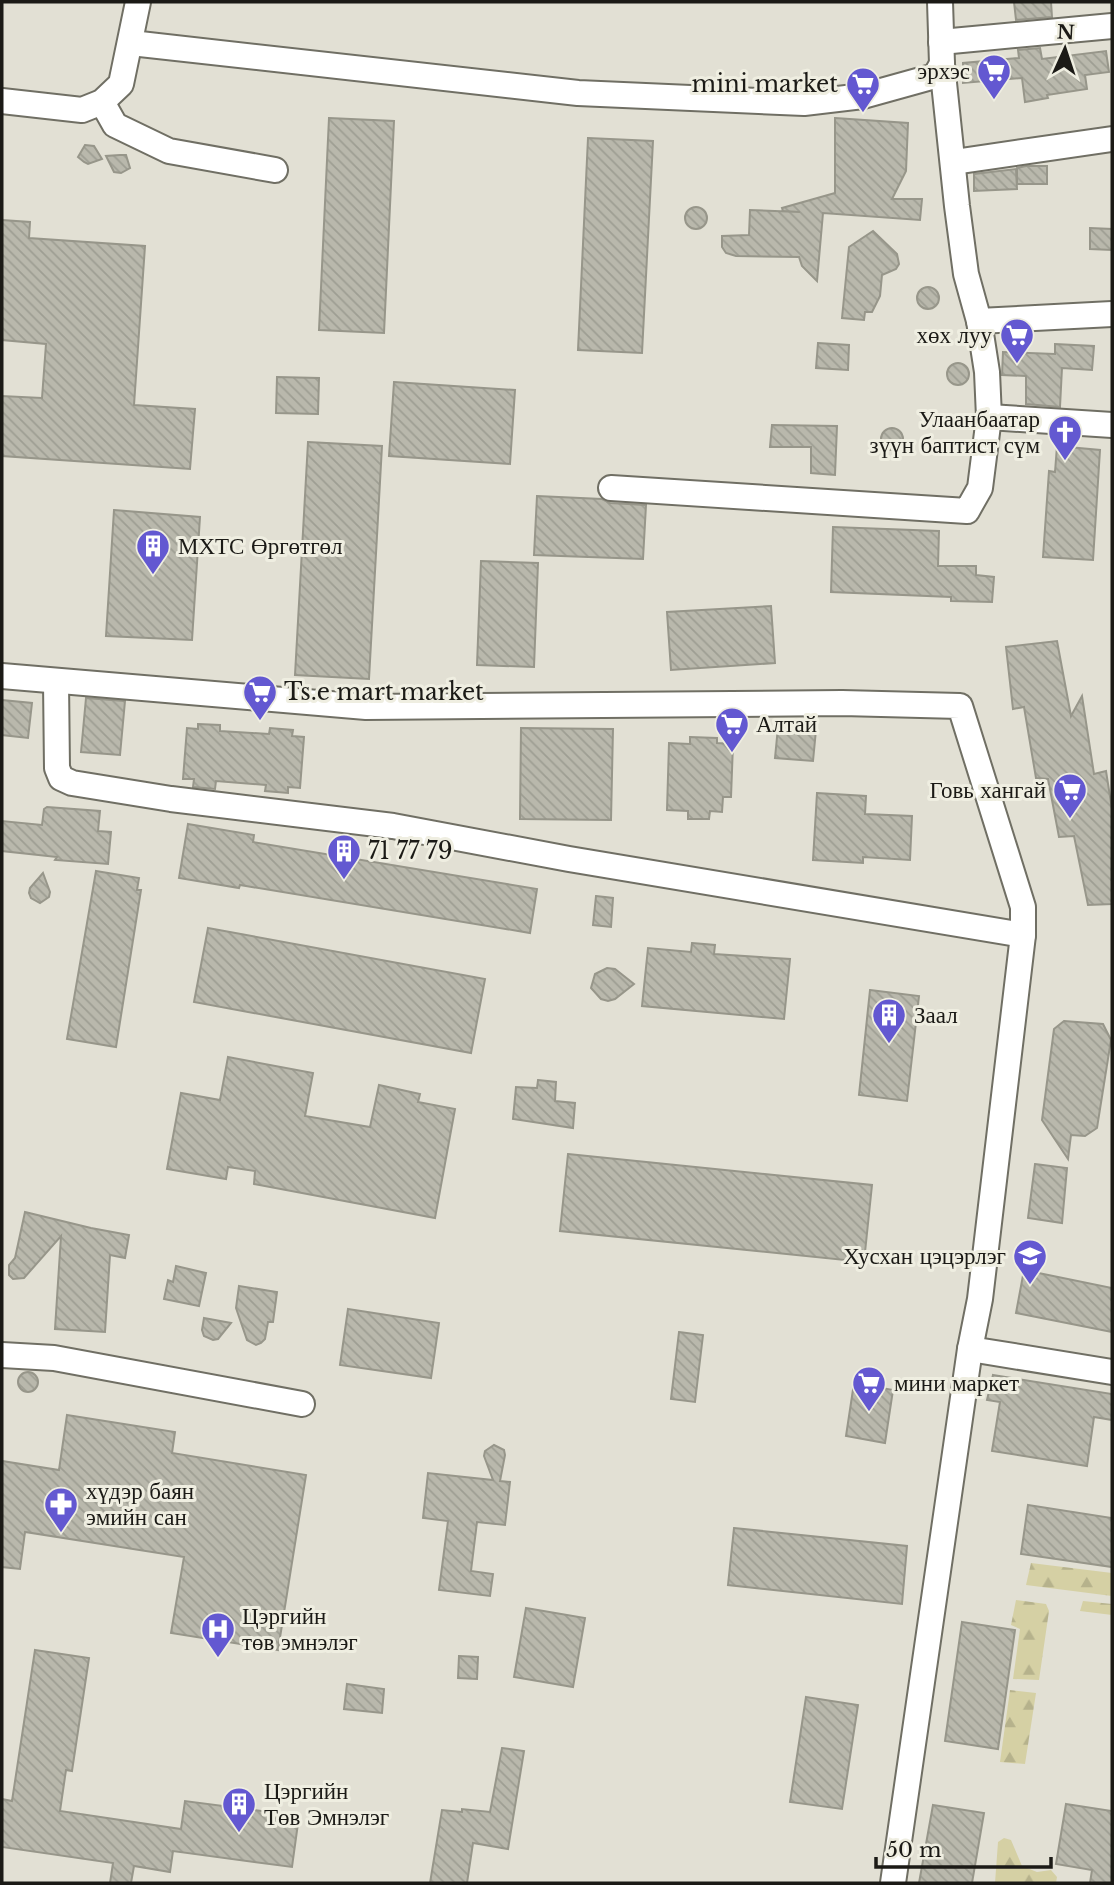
<svg xmlns="http://www.w3.org/2000/svg" width="1114" height="1885" font-family="'Libre Baskerville',serif">
<defs>
<pattern id="forest-firs" width="22" height="20" patternUnits="userSpaceOnUse" patternTransform="scale(1.75)"><rect width="22" height="20" fill="#d5d0a4"/><path d="M5 1l3.5 6h-7zM16 11l3.5 6h-7z" fill="#b6b28c"/></pattern>
<pattern id="building-back-hatch" width="6" height="6" patternUnits="userSpaceOnUse" patternTransform="scale(1.75)"><rect width="6" height="6" fill="#b9b8ac"/><path d="M-1 5l2 2M0 0l6 6M5-1l2 2" fill="none" stroke="#9e9e93"/></pattern>
</defs>
<rect width="100%" height="100%" fill="#e2e0d4"/>
<g fill="url(#forest-firs)">
<polygon points="1031,1563 1112,1573 1112,1596 1026,1585"/>
<polygon points="1016,1600 1046,1604 1049,1611 1039,1680 1013,1679 1020,1629 1011,1625"/>
<polygon points="1083,1601 1112,1604 1112,1615 1080,1611"/>
<polygon points="1010,1690 1036,1693 1025,1764 1000,1762"/>
<polygon points="1004,1838 1011,1840 1022,1866 1037,1872 1051,1870 1057,1877 1056,1883 995,1883 998,1842"/>
</g>
<g fill="url(#building-back-hatch)" stroke="#97968a" stroke-width="2">
<polygon points="1014,2 1051,2 1052,17 1016,20"/>
<polygon points="1040,48 1042,59 1106,51 1109,72 1085,75 1087,89 1047,95 1048,98 1025,102 1022,78 963,83 963,63 1019,58 1018,50"/>
<polygon points="329,118 394,121 384,333 319,330"/>
<polygon points="835,118 908,123 906,171 892,199 922,199 920,220 823,213 817,281 802,266 799,257 736,256 726,253 722,247 722,236 749,235 750,210 800,212 783,211 782,208 835,193"/>
<polygon points="588,138 653,141 642,353 578,350"/>
<polygon points="85,145 94,146 102,159 88,164 84,162 78,157"/>
<polygon points="120,155 126,155 130,168 121,173 114,172 106,156"/>
<polygon points="1026,166 1047,166 1047,184 1017,184 1017,168"/>
<polygon points="1016,169 1017,189 974,191 974,174"/>
<circle cx="696" cy="218" r="11"/>
<polygon points="2,220 30,222 29,238 145,246 134,405 195,409 190,469 2,456 2,396 42,398 46,344 2,340"/>
<polygon points="1090,228 1112,229 1112,250 1090,249"/>
<polygon points="873,231 897,254 899,264 896,269 882,275 880,296 872,312 865,312 864,320 842,318 849,247"/>
<circle cx="928" cy="298" r="11"/>
<polygon points="818,343 849,345 848,370 816,368"/>
<polygon points="1055,344 1094,346 1092,370 1062,368 1060,407 1026,404 1026,376 1002,375 1003,352 1055,354"/>
<circle cx="958" cy="374" r="11"/>
<polygon points="277,377 319,378 318,414 276,413"/>
<polygon points="394,382 515,390 510,464 389,456"/>
<polygon points="772,425 837,426 835,475 811,473 811,447 770,447"/>
<circle cx="892" cy="439" r="11"/>
<polygon points="308,442 382,446 369,679 295,675"/>
<polygon points="1057,446 1100,450 1093,560 1043,557 1049,471 1055,472"/>
<polygon points="537,496 602,499 610,503 646,505 643,559 534,555"/>
<polygon points="114,510 200,517 192,640 106,636"/>
<polygon points="833,527 939,531 938,566 976,566 976,575 994,577 992,602 951,601 951,597 831,592"/>
<polygon points="481,561 538,563 534,667 477,665"/>
<polygon points="771,606 775,663 671,670 667,612"/>
<polygon points="1057,641 1071,716 1082,696 1094,774 1106,771 1112,809 1112,904 1088,905 1074,836 1059,837 1048,779 1036,778 1024,707 1013,709 1006,647"/>
<polygon points="86,698 125,701 120,755 81,752"/>
<polygon points="2,700 32,703 28,738 2,735"/>
<polygon points="198,724 220,725 220,731 269,734 270,728 293,730 292,736 304,737 300,788 288,787 288,793 265,791 266,785 216,781 215,789 193,787 194,779 183,779 187,728 198,729"/>
<polygon points="778,727 816,730 813,761 775,758"/>
<polygon points="521,728 613,729 611,820 520,819"/>
<polygon points="690,737 717,738 717,743 733,744 731,797 723,797 722,812 710,811 709,819 688,819 688,811 667,810 669,743 690,744"/>
<polygon points="817,793 866,796 865,814 912,816 910,860 863,857 863,863 813,860"/>
<polygon points="47,807 100,811 98,831 111,832 108,864 55,860 57,857 2,851 2,821 42,825 44,809"/>
<polygon points="188,824 254,835 253,842 537,889 530,933 240,885 239,888 179,878"/>
<polygon points="96,871 139,878 137,890 141,890 116,1047 67,1039"/>
<polygon points="43,873 50,892 49,897 40,903 31,898 29,893 30,888"/>
<polygon points="596,896 613,898 611,927 593,925"/>
<polygon points="208,928 485,979 471,1053 194,1002"/>
<polygon points="692,943 715,945 714,954 790,959 784,1019 642,1006 648,948 691,952"/>
<polygon points="607,968 615,969 634,984 615,999 608,1001 601,999 591,988 595,974"/>
<polygon points="870,990 919,996 907,1101 859,1095"/>
<polygon points="1064,1021 1103,1024 1111,1040 1097,1128 1085,1136 1071,1135 1068,1159 1042,1120 1054,1029"/>
<polygon points="228,1057 313,1073 305,1116 370,1127 379,1085 420,1094 418,1102 455,1109 435,1218 254,1184 255,1171 228,1167 226,1179 167,1169 181,1093 220,1100"/>
<polygon points="538,1080 556,1082 555,1101 575,1103 573,1128 513,1119 516,1087 537,1088"/>
<polygon points="568,1154 872,1185 864,1262 560,1231"/>
<polygon points="1035,1164 1067,1168 1062,1223 1028,1218"/>
<polygon points="25,1212 91,1228 129,1235 125,1258 110,1255 105,1332 55,1329 61,1236 24,1278 13,1279 9,1275 9,1265 15,1258"/>
<polygon points="176,1266 206,1273 199,1306 164,1299 168,1280 173,1282"/>
<polygon points="1024,1270 1112,1288 1112,1332 1016,1313"/>
<polygon points="239,1286 277,1292 273,1322 268,1322 265,1339 261,1343 256,1345 247,1340 236,1308"/>
<polygon points="348,1309 439,1323 431,1378 340,1365"/>
<polygon points="204,1318 231,1323 218,1339 213,1340 204,1336 202,1330"/>
<polygon points="679,1332 703,1335 695,1402 671,1399"/>
<circle cx="28" cy="1382" r="10"/>
<polygon points="993,1375 1112,1394 1112,1420 1094,1417 1087,1466 992,1451 1000,1402 987,1400"/>
<polygon points="854,1383 893,1390 885,1443 846,1436"/>
<polygon points="67,1415 175,1432 172,1453 306,1475 278,1650 171,1633 184,1557 25,1532 20,1569 2,1567 2,1461 59,1470"/>
<polygon points="494,1445 504,1450 505,1455 500,1481 510,1482 505,1525 477,1522 471,1571 493,1574 490,1596 439,1590 448,1521 423,1518 428,1473 493,1480 484,1456 485,1451"/>
<polygon points="1028,1505 1112,1518 1112,1567 1021,1554"/>
<polygon points="734,1528 907,1546 902,1604 728,1585"/>
<polygon points="526,1608 585,1618 573,1687 514,1677"/>
<polygon points="962,1622 1015,1630 998,1749 945,1741"/>
<polygon points="35,1650 89,1658 72,1771 66,1770 60,1811 181,1829 185,1801 299,1816 292,1867 173,1851 170,1872 134,1866 131,1883 110,1883 113,1863 2,1847 2,1799 12,1801"/>
<polygon points="459,1656 478,1657 477,1679 458,1678"/>
<polygon points="347,1684 384,1689 382,1713 344,1709"/>
<polygon points="806,1697 858,1705 842,1809 790,1802"/>
<polygon points="502,1748 524,1751 508,1849 473,1843 467,1883 430,1883 442,1810 462,1812 462,1809 490,1812"/>
<polygon points="1066,1804 1112,1811 1112,1883 1090,1883 1092,1870 1056,1864"/>
<polygon points="933,1805 984,1813 972,1883 919,1883"/>
</g>
<g fill="none" stroke-linecap="round" stroke-linejoin="round">
<g stroke="#706f64" stroke-width="28">
<g id="minor">
<polyline points="941,42 1112,26"/>
<polyline points="131,43 578,93 804,103 863,96 935,76 942,64"/>
<polyline points="2,101 82,110 102,102 121,84 138,2"/>
<polyline points="102,102 115,125 169,151 275,170"/>
<polyline points="954,162 1112,139"/>
<polyline points="979,321 1112,314"/>
<polyline points="989,417 1112,425"/>
<polyline points="611,488 967,511 980,488 989,417 987,372 979,321 966,274 957,206 942,64 940,2"/>
<polyline points="2,676 366,707 842,703 960,706 1023,907 1023,935 980,1299 970,1349 893,1883"/>
<polyline points="56,682 57,768 61,778 72,783 171,799 393,826 569,859 1023,935"/>
<polyline points="970,1349 1112,1372"/>
<polyline points="2,1355 54,1358 302,1404"/>
</g>
</g>
<use href="#minor" stroke="#fff" stroke-width="24"/>
</g>
<defs>
<g id="supermarket-pin" transform="scale(1.75)"><path d="M0 17L-7.5 6A9.5 9.5 0 1 1 7.5 6Z" fill="#6358d1" stroke="#efeee1"/><path d="M-6-5.5h2.5l.6 2H6L4.5 2H-2.5L-4.4-4H-6ZM-1.5 3.2a1.3 1.3 0 1 0 .1 0ZM3 3.2a1.3 1.3 0 1 0 .1 0Z" fill="#fff"/></g>
<g id="church-pin" transform="scale(1.75)"><path d="M0 17L-7.5 6A9.5 9.5 0 1 1 7.5 6Z" fill="#6358d1" stroke="#efeee1"/><path d="M-1.2-6h2.4v3.5h3.3v2.4h-3.3V6h-2.4V-.1h-3.3v-2.4h3.3Z" fill="#fff"/></g>
<g id="building-pin" transform="scale(1.75)"><path d="M0 17L-7.5 6A9.5 9.5 0 1 1 7.5 6Z" fill="#6358d1" stroke="#efeee1"/><path d="M-4-6H4V6H1V3H-1V6H-4ZM-2.5-4.3h1.7v1.8h-1.7ZM.8-4.3h1.7v1.8H.8ZM-2.5-1h1.7V.8h-1.7ZM.8-1h1.7V.8H.8Z" fill="#fff"/></g>
<g id="school-pin" transform="scale(1.75)"><path d="M0 17L-7.5 6A9.5 9.5 0 1 1 7.5 6Z" fill="#6358d1" stroke="#efeee1"/><path d="M0-5L7-2L0 1L-7-2ZM-4 1L0 2.5L4 1V4Q0 6-4 4Z" fill="#fff"/></g>
<g id="pharmacy-pin" transform="scale(1.75)"><path d="M0 17L-7.5 6A9.5 9.5 0 1 1 7.5 6Z" fill="#6358d1" stroke="#efeee1"/><path d="M-2-6h4v4h4v4h-4v4h-4v-4h-4v-4h4Z" fill="#fff"/></g>
<g id="hospital-pin" transform="scale(1.75)"><path d="M0 17L-7.5 6A9.5 9.5 0 1 1 7.5 6Z" fill="#6358d1" stroke="#efeee1"/><path d="M-5-5h3v3.5h4V-5h3V5h-3V1.5h-4V5h-3Z" fill="#fff"/></g>
</defs>
<g fill-rule="evenodd">
<use href="#supermarket-pin" x="994" y="71"/>
<use href="#supermarket-pin" x="863" y="84"/>
<use href="#supermarket-pin" x="1017" y="335"/>
<use href="#church-pin" x="1065" y="432"/>
<use href="#building-pin" x="153" y="546"/>
<use href="#supermarket-pin" x="260" y="692"/>
<use href="#supermarket-pin" x="732" y="724"/>
<use href="#supermarket-pin" x="1070" y="790"/>
<use href="#building-pin" x="344" y="851"/>
<use href="#building-pin" x="889" y="1015"/>
<use href="#school-pin" x="1030" y="1256"/>
<use href="#supermarket-pin" x="869" y="1383"/>
<use href="#pharmacy-pin" x="61" y="1504"/>
<use href="#hospital-pin" x="218" y="1629"/>
<use href="#building-pin" x="239" y="1804"/>
</g>
<g text-anchor="middle" stroke-width="6" stroke-linejoin="round" paint-order="stroke">
<g font-size="23" fill="#1b1a16" stroke="#efeee1" text-anchor="start">
<text x="970" y="79" text-anchor="end">эрхэс</text>
<text x="838" y="92" text-anchor="end">mini market</text>
<text x="992" y="343" text-anchor="end">хөх луу</text>
<text x="1040" y="427" text-anchor="end">Улаанбаатар<tspan x="1040" dy="26">зүүн баптист сүм</tspan></text>
<text x="178" y="554">МХТС Өргөтгөл</text>
<text x="284" y="700">Ts.e mart market</text>
<text x="756" y="732">Алтай</text>
<text x="1046" y="798" text-anchor="end">Говь хангай</text>
<text x="368" y="859">71 77 79</text>
<text x="914" y="1023">Заал</text>
<text x="1006" y="1264" text-anchor="end">Хусхан цэцэрлэг</text>
<text x="894" y="1391">мини маркет</text>
<text x="86" y="1499">хүдэр баян<tspan x="86" dy="26">эмийн сан</tspan></text>
<text x="242" y="1624">Цэргийн<tspan x="242" dy="26">төв эмнэлэг</tspan></text>
<text x="264" y="1799">Цэргийн<tspan x="264" dy="26">Төв Эмнэлэг</tspan></text>
</g>
</g>
<rect width="1114" height="1885" fill="none" stroke="#1b1a16" stroke-width="7"/>
<g transform="translate(1065 49) rotate(3)" stroke="#efeee1" stroke-width="5" paint-order="stroke">
<path d="M0-5L12 26L0 18L-12 26Z" fill="#1b1a16"/>
<text y="-10" font-size="19" font-weight="bold" text-anchor="middle" fill="#1b1a16">N</text>
</g>
<path d="M876 1857v10h175v-10" fill="none" stroke="#1b1a16" stroke-width="3.5"/>
<text x="886" y="1857" font-size="21" fill="#1b1a16" stroke="#efeee1" stroke-width="5" paint-order="stroke">50 m</text>
</svg>
